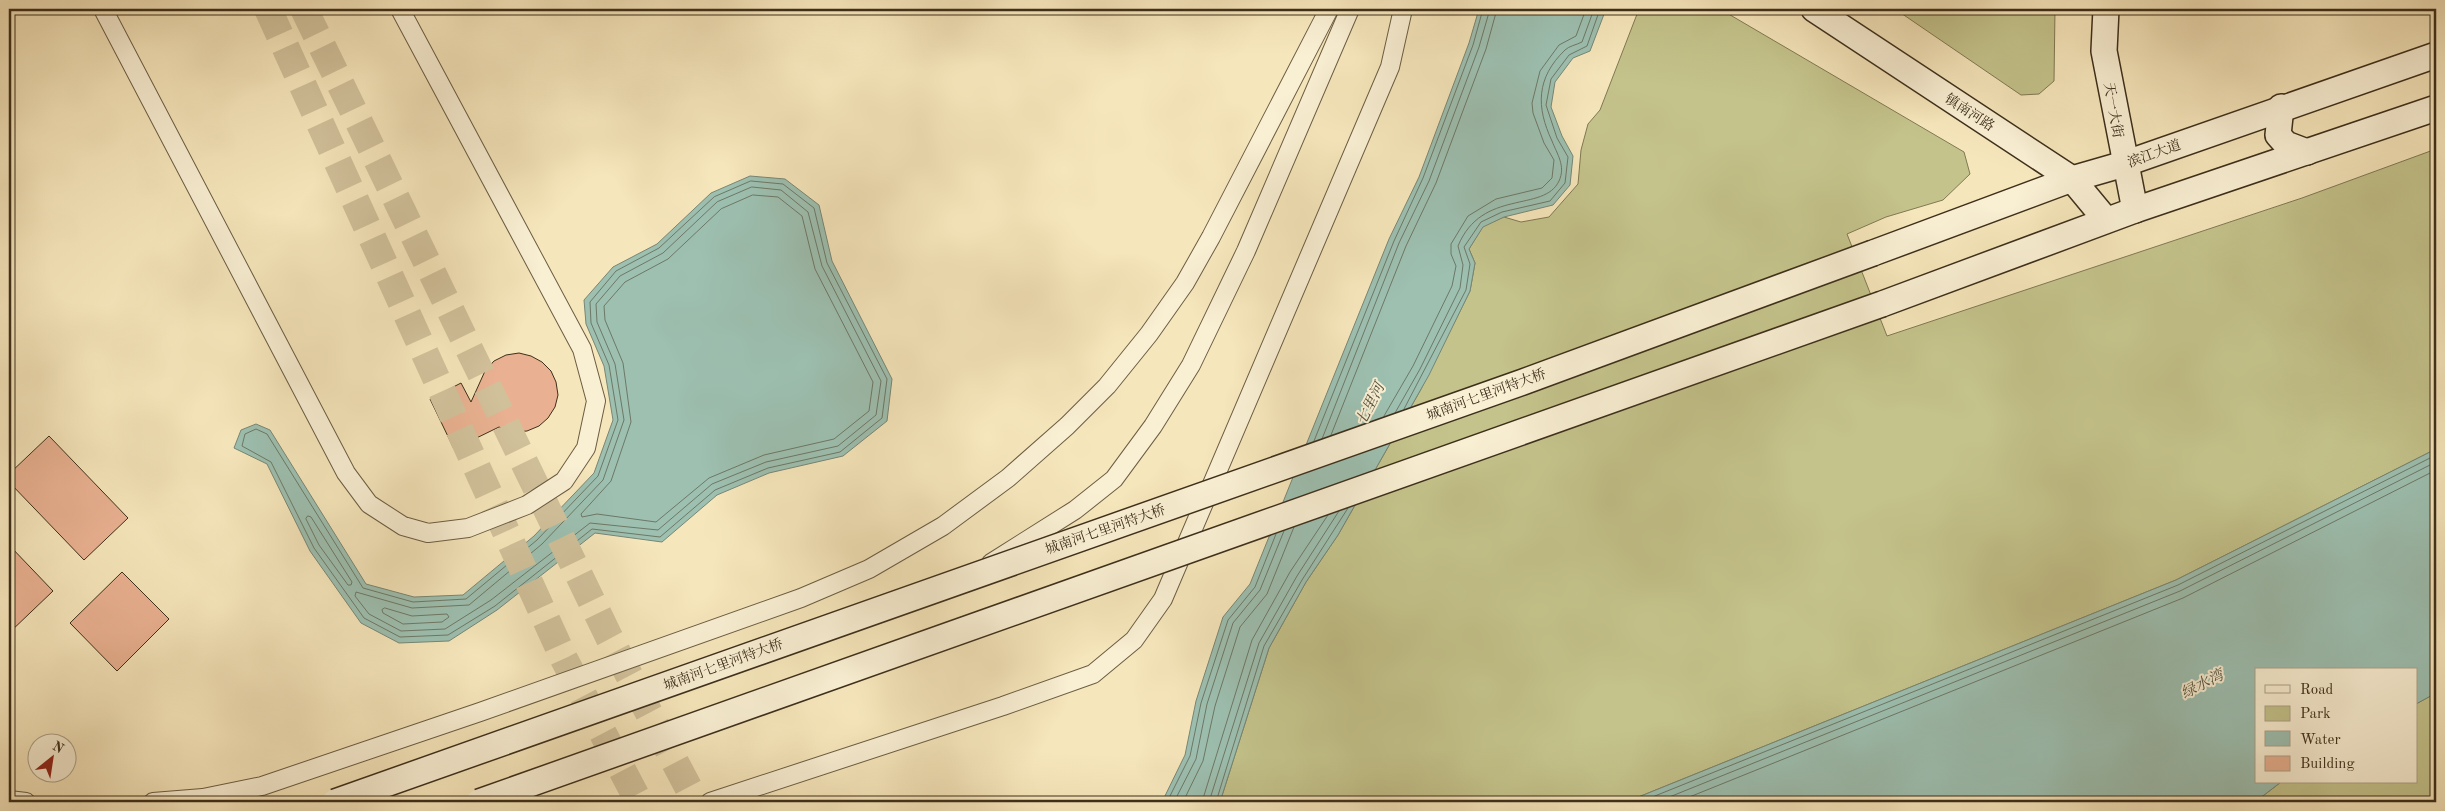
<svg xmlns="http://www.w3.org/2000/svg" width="2445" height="811" font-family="'Old Standard TT','Noto Serif SC',serif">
<rect width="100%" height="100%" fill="#f6e6bb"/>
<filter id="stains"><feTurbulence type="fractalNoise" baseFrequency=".004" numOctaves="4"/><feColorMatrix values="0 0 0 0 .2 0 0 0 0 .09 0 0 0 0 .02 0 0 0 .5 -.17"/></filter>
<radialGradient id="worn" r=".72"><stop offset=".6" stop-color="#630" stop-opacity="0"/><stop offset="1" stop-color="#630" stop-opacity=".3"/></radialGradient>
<g fill="#c4c38b" stroke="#807953">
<polygon points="1639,9 1720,9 1964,152 1970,174 1943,200 1886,217 1847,234 1887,336 2302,198 2436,149 2436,449 2176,580 1626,802 1220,802 1269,648 1306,582 1338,535 1420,391 1470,291 1475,263 1469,249 1483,226 1504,217 1521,222 1549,217 1578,184 1581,150 1588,124 1600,110"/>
<polygon points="1895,9 2055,9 2054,81 2039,94 2021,95"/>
<polygon points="2436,693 2436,802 2255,802 2281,782 2416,782 2416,704"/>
</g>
<g fill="#9dc0b1" stroke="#778675">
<polygon points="1479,9 1606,9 1590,51 1573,58 1555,82 1551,107 1562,136 1573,156 1570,185 1553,205 1504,217 1483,227 1469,249 1475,263 1470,291 1429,375 1338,535 1306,582 1269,648 1220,802 1162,802 1185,755 1196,701 1223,617 1250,584 1389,239 1419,177 1469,43"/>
<polygon points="750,176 785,179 819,205 832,261 892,379 887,421 843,456 769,473 717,495 662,542 595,533 497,610 449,641 399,643 361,623 310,551 267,464 234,448 241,430 256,424 270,430 366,584 414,597 463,595 534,536 594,473 613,420 604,366 586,324 584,300 613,267 657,244 711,193"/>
<polygon points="2436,449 2436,693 2416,704 2416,670 2256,670 2256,782 2281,782 2255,802 1626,802 2176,580"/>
</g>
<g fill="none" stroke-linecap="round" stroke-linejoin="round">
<g stroke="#6d7866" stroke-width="1">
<polygon points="751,181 783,184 814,208 827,263 887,379 882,418 840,452 768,468 715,490 660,537 592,529 495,606 448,635 400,637 364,618 314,548 271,462 242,446 245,434 256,429 267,434 363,588 413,602 466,599 537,540 598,476 618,420 609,365 591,323 590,302 616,271 659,248 714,197"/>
<polygon points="752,187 781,190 808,212 822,266 881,381 876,415 838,446 766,462 712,484 658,530 590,523 491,600 445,629 401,631 369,614 355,596 356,592 412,608 469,605 542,544 603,480 624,420 615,364 597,322 596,304 620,276 663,253 717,202"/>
<polygon points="753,195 778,197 802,216 815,269 873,382 869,411 834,439 764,455 709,478 656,522 597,514 582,517 581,514 611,481 631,422 623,363 605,320 604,306 625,282 668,259 721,209"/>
<polyline points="1404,409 1466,290 1470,264 1464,247 1481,222 1502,212 1550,201 1565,183 1568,157 1557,138 1546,105 1551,79 1569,55 1587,46 1600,9"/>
<path d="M1395,413L1420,369L1460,288L1463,265L1458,246C1482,188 1544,213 1559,181C1566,166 1557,154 1552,141C1536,107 1536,78 1565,50C1569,46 1576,45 1582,42L1594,9"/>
<polyline points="1384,416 1413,366 1452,286 1456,266 1451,254 1451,244 1468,216 1496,199 1542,188 1552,178 1554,160 1544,143 1533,113 1532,103 1540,71 1559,45 1576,36 1586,9"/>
<polyline points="1331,435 1406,246 1436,183 1486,49 1497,9"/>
<polyline points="1322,439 1399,243 1429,181 1479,47 1490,9"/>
<polyline points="1314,441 1394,241 1423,178 1473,45 1483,9"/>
<polygon points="308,516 311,517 352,582 351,585 348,585 319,545 306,519"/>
<polygon points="385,608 412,616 447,614 449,617 442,622 403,624 383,613 382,610"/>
<polyline points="1167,802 1190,756 1201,703 1228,620 1255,587 1276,534"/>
<polyline points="1174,802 1196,759 1207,704 1233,623 1260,590 1284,531"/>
<polyline points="1183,802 1203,761 1215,706 1240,627 1267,594 1294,527"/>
<polyline points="1202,802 1252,640 1290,572 1328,515"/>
<polyline points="1209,802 1259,643 1297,576 1339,511"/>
<polyline points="1216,802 1264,646 1302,580 1348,508"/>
<polyline points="1640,802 2178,585 2436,455"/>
<polyline points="1657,802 2180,591 2436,462"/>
<polyline points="1677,802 2183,598 2436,470"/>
</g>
</g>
<g fill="#e9b191" stroke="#3d2f1b">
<polygon points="519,353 531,356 542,362 551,371 556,382 558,395 555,407 548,418 539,426 527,431 513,432 499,427 454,449 430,399 461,383 471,402 485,371 494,361 506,355"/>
<polygon points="49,436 128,518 84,560 9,482 9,474"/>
<polygon points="9,545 53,591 9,633"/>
<polygon points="122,572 169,619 117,671 70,623"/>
</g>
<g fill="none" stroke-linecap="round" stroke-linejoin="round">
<g stroke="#d1c19b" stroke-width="28" stroke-dasharray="28 14" stroke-linecap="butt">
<polyline points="268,9 564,659 639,802"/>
<polyline points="304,9 609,637 696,802"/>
</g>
<g stroke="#6b5d43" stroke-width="20">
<g id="street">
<polyline points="103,9 346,473 369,504 403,526 428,533 468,528 527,505 564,481 586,448 596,401 582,349 400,9"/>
<polyline points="991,563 1075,510 1114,479 1153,426 1191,365 1246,251 1350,9"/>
<polyline points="9,800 26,802"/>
<polyline points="153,802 203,798 262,786 480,712 801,598 869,569 943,526 1008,478 1067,426 1107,386 1149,334 1185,283 1211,237 1329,9"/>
<polyline points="710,802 1003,706 1093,674 1134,640 1163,599 1390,67 1403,9"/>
</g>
</g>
<g stroke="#3d2f1b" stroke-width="28">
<g id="secondary">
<polyline points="1814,9 2072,179 2106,220"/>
<polyline points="2106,9 2104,51 2135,210"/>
<polyline points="2281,107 2278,135 2286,144 2307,152"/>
<polyline points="1873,253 2072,179 2124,164 2436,55"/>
<polyline points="1882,304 2135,210 2436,108"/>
</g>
</g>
<use href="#street" stroke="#f9efd3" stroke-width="18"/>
<use href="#secondary" stroke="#f9efd3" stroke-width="25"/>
<g stroke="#3d2f1b" stroke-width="28" stroke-linecap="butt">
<g id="secondary-bridge">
<polyline points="335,802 1523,382 1873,253"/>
<polyline points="479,802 1882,304"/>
</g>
</g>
<use href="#secondary-bridge" stroke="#f9efd3" stroke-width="25"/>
</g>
<g text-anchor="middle" stroke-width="4" stroke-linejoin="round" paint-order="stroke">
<g font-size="14" fill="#3d2f1b" stroke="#f9efd3">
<text transform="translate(2114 110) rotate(80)" y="5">天一大街</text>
<text transform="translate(1970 112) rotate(33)" y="5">镇南河路</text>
<text transform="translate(2154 153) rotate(-20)" y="5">滨江大道</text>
<text transform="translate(1486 394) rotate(-20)" y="5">城南河七里河特大桥</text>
<text transform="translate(1105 529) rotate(-19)" y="5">城南河七里河特大桥</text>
<text transform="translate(723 664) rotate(-20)" y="5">城南河七里河特大桥</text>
</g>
<g font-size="15" font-style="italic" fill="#555340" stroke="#f9efd3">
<text transform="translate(1370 404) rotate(-63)" y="5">七里河</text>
<text transform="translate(2202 684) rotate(-27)" y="5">绿水湾</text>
</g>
</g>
<rect width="2445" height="811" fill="none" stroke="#f6e6bb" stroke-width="30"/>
<rect x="10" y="10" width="2425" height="791" fill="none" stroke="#3d2f1b" stroke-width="2.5"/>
<rect x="15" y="15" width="2415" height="781" fill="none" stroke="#3d2f1b"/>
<rect x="2255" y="668" width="162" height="115" fill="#f9efd3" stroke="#aea289"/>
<rect x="2265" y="685" width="25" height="8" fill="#f9efd3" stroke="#aea289"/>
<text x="2300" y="694" font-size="15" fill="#3d2f1b">Road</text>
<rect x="2265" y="706" width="25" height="15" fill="#c4c38b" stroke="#aea289"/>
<text x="2300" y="718" font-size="15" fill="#3d2f1b">Park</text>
<rect x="2265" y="731" width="25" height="15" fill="#9dc0b1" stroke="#aea289"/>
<text x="2300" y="744" font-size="15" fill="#3d2f1b">Water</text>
<rect x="2265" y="756" width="25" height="15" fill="#e9b191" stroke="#aea289"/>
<text x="2300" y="768" font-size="15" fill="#3d2f1b">Building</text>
<g transform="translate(52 758) rotate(30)"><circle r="24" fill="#f9efd3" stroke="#aea289"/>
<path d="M0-4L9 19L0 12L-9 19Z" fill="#8f2418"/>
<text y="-8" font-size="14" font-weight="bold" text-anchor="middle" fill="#3d2f1b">N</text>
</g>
<rect width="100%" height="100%" filter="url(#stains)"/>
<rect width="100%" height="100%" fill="url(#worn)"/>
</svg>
